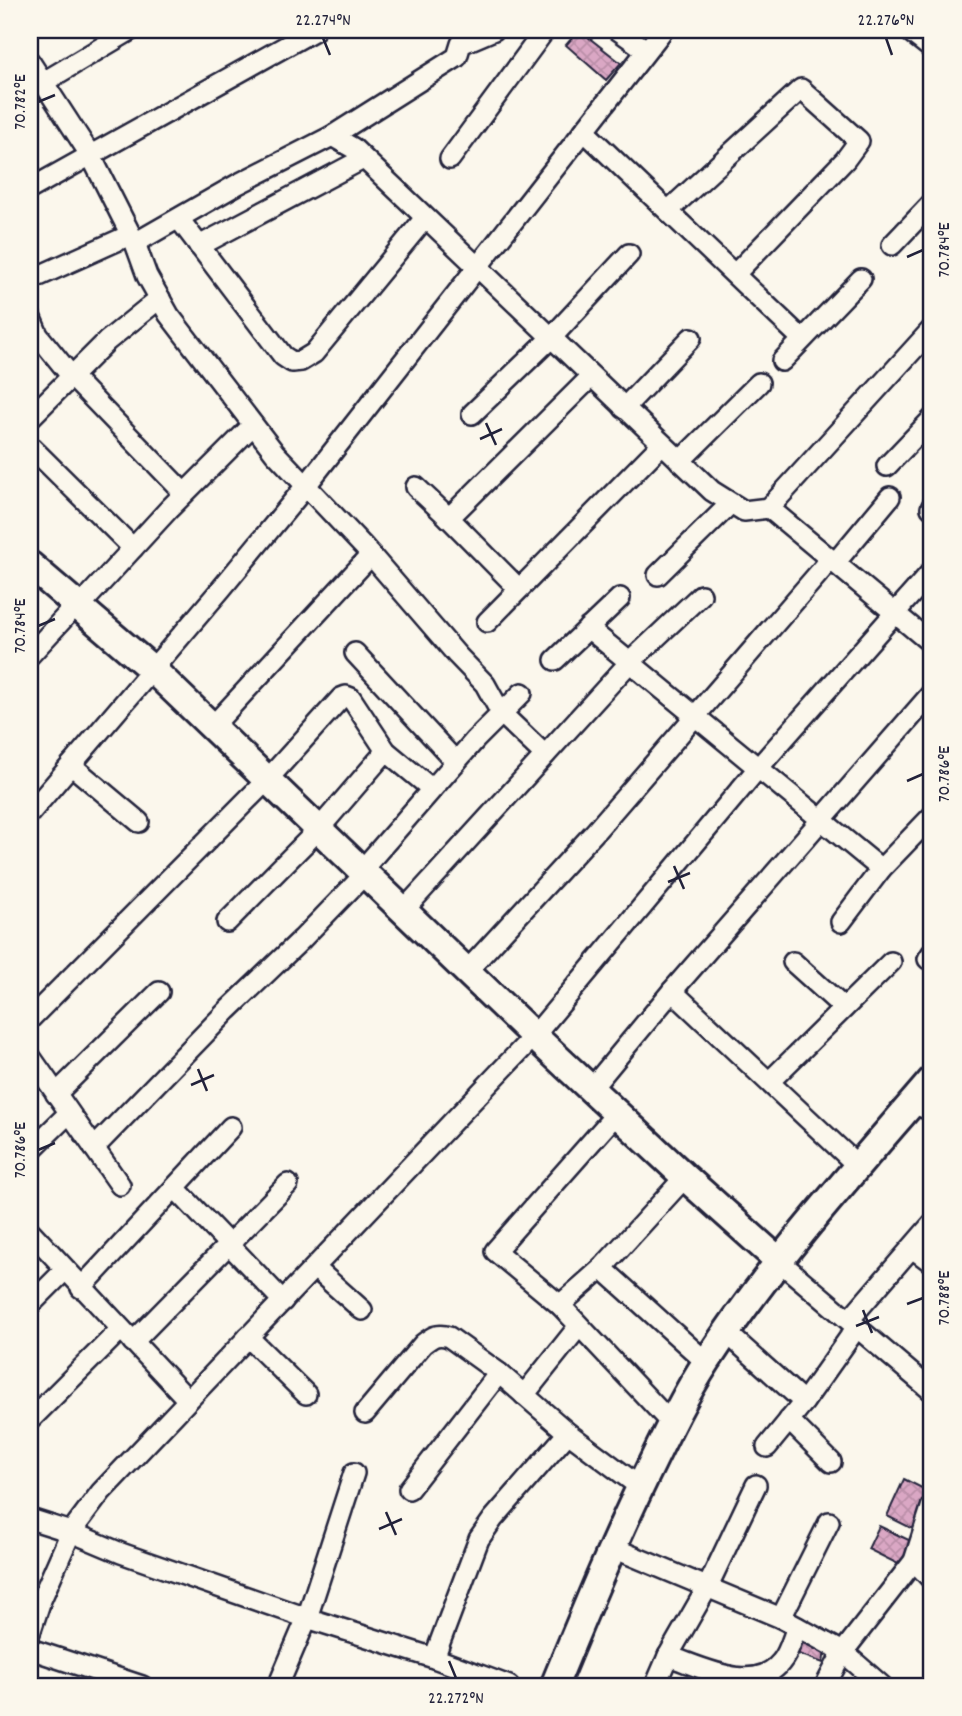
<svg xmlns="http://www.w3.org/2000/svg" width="962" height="1716" font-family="Dekko,sans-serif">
<defs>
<pattern id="building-cross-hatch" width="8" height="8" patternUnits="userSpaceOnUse" patternTransform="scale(1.75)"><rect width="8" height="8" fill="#daa7c4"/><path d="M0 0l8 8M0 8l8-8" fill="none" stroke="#bb8fa9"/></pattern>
</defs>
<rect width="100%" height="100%" fill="#fbf7ec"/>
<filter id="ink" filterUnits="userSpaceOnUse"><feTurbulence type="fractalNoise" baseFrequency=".0143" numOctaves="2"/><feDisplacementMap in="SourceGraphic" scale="14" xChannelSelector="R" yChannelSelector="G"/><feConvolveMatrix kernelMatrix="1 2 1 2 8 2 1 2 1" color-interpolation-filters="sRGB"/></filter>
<g filter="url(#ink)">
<g fill="url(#building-cross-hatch)" stroke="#22223b" stroke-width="2">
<polygon points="579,30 621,63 606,80 566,45"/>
<polygon points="904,1479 932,1493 932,1499 917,1531 887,1516"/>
<polygon points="879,1526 913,1542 902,1566 868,1549"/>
<polygon points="797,1641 825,1651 823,1663 793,1652"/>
</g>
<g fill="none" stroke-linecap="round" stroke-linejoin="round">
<g stroke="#22223b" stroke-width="24">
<g id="street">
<polyline points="618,30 646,50"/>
<polyline points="908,30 932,49"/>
<polyline points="30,62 91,156 135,243 147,276 169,315 275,453 364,547 457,655 485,684 501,713 545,755"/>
<polyline points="42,83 131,30"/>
<polyline points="584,131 802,339"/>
<polyline points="332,136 353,148 712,491 744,511 769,508 932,329"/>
<polyline points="450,159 545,30"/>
<polyline points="30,189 315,30"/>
<polyline points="669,210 801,89 859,141 845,160 735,274"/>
<polyline points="179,219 283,356 292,362 301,361 314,353 425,218"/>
<polyline points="135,243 238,184 332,136 457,57 461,44 494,30"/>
<polyline points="892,245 932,203"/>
<polyline points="199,246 363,159"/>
<polyline points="30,280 130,235"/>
<polyline points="30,316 38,335 72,377 184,493"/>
<polyline points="782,361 861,279"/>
<polyline points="624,408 691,338"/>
<polyline points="472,414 551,338 629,254"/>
<polyline points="30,418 107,341 160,298"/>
<polyline points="30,446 133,548"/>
<polyline points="680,461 759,383"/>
<polyline points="887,466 932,419"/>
<polyline points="416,487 449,518"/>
<polyline points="769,508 932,644"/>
<polyline points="931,508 932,506"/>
<polyline points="835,563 890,497"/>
<polyline points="658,575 730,504"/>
<polyline points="519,589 449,518 591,377"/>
<polyline points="79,607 169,509 253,425"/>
<polyline points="487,622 662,444"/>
<polyline points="588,628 881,869"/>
<polyline points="355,653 456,762"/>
<polyline points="30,655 76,605"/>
<polyline points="555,660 620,598"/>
<polyline points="212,727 371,555"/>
<polyline points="71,765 139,822"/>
<polyline points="30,813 221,589 305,487 663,30"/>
<polyline points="361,871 475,740 522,693"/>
<polyline points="403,911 630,662 701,595"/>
<polyline points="227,922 318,830 386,751"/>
<polyline points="841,922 881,869 932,816"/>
<polyline points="928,959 932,953"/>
<polyline points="793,962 844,1008"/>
<polyline points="466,972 594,833 831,559"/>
<polyline points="672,991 858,1166"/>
<polyline points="30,1019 267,780 341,698 346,696 351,698 386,751 432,789"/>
<polyline points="30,1056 120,1185"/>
<polyline points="770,1081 891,962"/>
<polyline points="591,1089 672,991 932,693"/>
<polyline points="56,1094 159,992"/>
<polyline points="912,1103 932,1111"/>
<polyline points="617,1113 495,1251 560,1305 671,1423"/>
<polyline points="94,1148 228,1010 302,939 365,874"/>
<polyline points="30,1151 69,1113"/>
<polyline points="175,1188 283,1301"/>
<polyline points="30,1231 188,1400"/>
<polyline points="912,1248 932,1263"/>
<polyline points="779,1261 932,1391"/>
<polyline points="315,1268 362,1310"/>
<polyline points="602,1268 706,1362"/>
<polyline points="81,1288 231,1127"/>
<polyline points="30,1305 65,1270"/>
<polyline points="560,1305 602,1268 685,1177"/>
<polyline points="849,1320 932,1224"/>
<polyline points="727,1333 804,1402"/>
<polyline points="248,1337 306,1394"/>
<polyline points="133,1342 288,1184"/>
<polyline points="524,1395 579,1326"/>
<path d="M365,1413L423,1344C432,1337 437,1333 449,1337L499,1373L568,1433L640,1487"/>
<polyline points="30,1420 121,1329"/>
<polyline points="789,1420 831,1462"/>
<polyline points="767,1447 804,1402 857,1327"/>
<polyline points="409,1489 499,1373"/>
<polyline points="30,1519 71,1532 121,1553 307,1618 434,1658 509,1686"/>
<polyline points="611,1547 781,1618 843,1652 825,1686"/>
<polyline points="914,1561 932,1580"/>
<polyline points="781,1618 829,1522"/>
<polyline points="30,1633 41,1600 71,1532 101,1492 534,1036 759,767 932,571"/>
<polyline points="30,1649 142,1686"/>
<path d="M668,1656C700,1666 754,1696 781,1662C789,1653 792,1639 797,1627"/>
<polyline points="434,1658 479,1539 493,1519 568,1433"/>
<polyline points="278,1686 307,1618 354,1473"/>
<polyline points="655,1686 668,1656 707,1588 756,1485"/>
<polyline points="882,1686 843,1652 914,1561 932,1505"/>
</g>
</g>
<g stroke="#22223b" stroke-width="32">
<g id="secondary">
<polyline points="30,565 153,670 534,1036 685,1177 779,1261"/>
<path d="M554,1686C585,1611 616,1536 652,1463C669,1428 686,1393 707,1361C773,1260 854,1171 932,1080"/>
</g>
</g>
<use href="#street" stroke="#fbf7ec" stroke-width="19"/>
<use href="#secondary" stroke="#fbf7ec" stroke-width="26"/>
</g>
</g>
<path fill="none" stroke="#22223b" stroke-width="2.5" d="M323,38L330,55M886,38L892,55M38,102L55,95M907,257L923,250M486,423L496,445M480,439L502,429M38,626L55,619M907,781L923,774M674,866L684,889M668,882L690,873M198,1069L207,1091M191,1085L214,1075M38,1150L55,1143M907,1304L923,1298M863,1310L872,1333M856,1326L879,1317M386,1512L396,1535M379,1529L402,1519M449,1661L456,1678"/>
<rect width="962" height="1716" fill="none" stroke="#fbf7ec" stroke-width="77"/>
<rect x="38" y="38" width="885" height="1640" fill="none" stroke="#22223b" stroke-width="2.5"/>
<g font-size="18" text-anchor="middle" fill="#22223b">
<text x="323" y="25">22.274°N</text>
<text x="886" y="25">22.276°N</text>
<text transform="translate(19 102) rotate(-90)" y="6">70.782°E</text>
<text transform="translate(943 250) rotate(-90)" y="6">70.784°E</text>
<text transform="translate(19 626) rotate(-90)" y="6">70.784°E</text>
<text transform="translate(943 774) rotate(-90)" y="6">70.786°E</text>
<text transform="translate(19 1150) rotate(-90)" y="6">70.786°E</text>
<text transform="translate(943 1298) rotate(-90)" y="6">70.788°E</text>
<text x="456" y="1703">22.272°N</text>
</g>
</svg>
